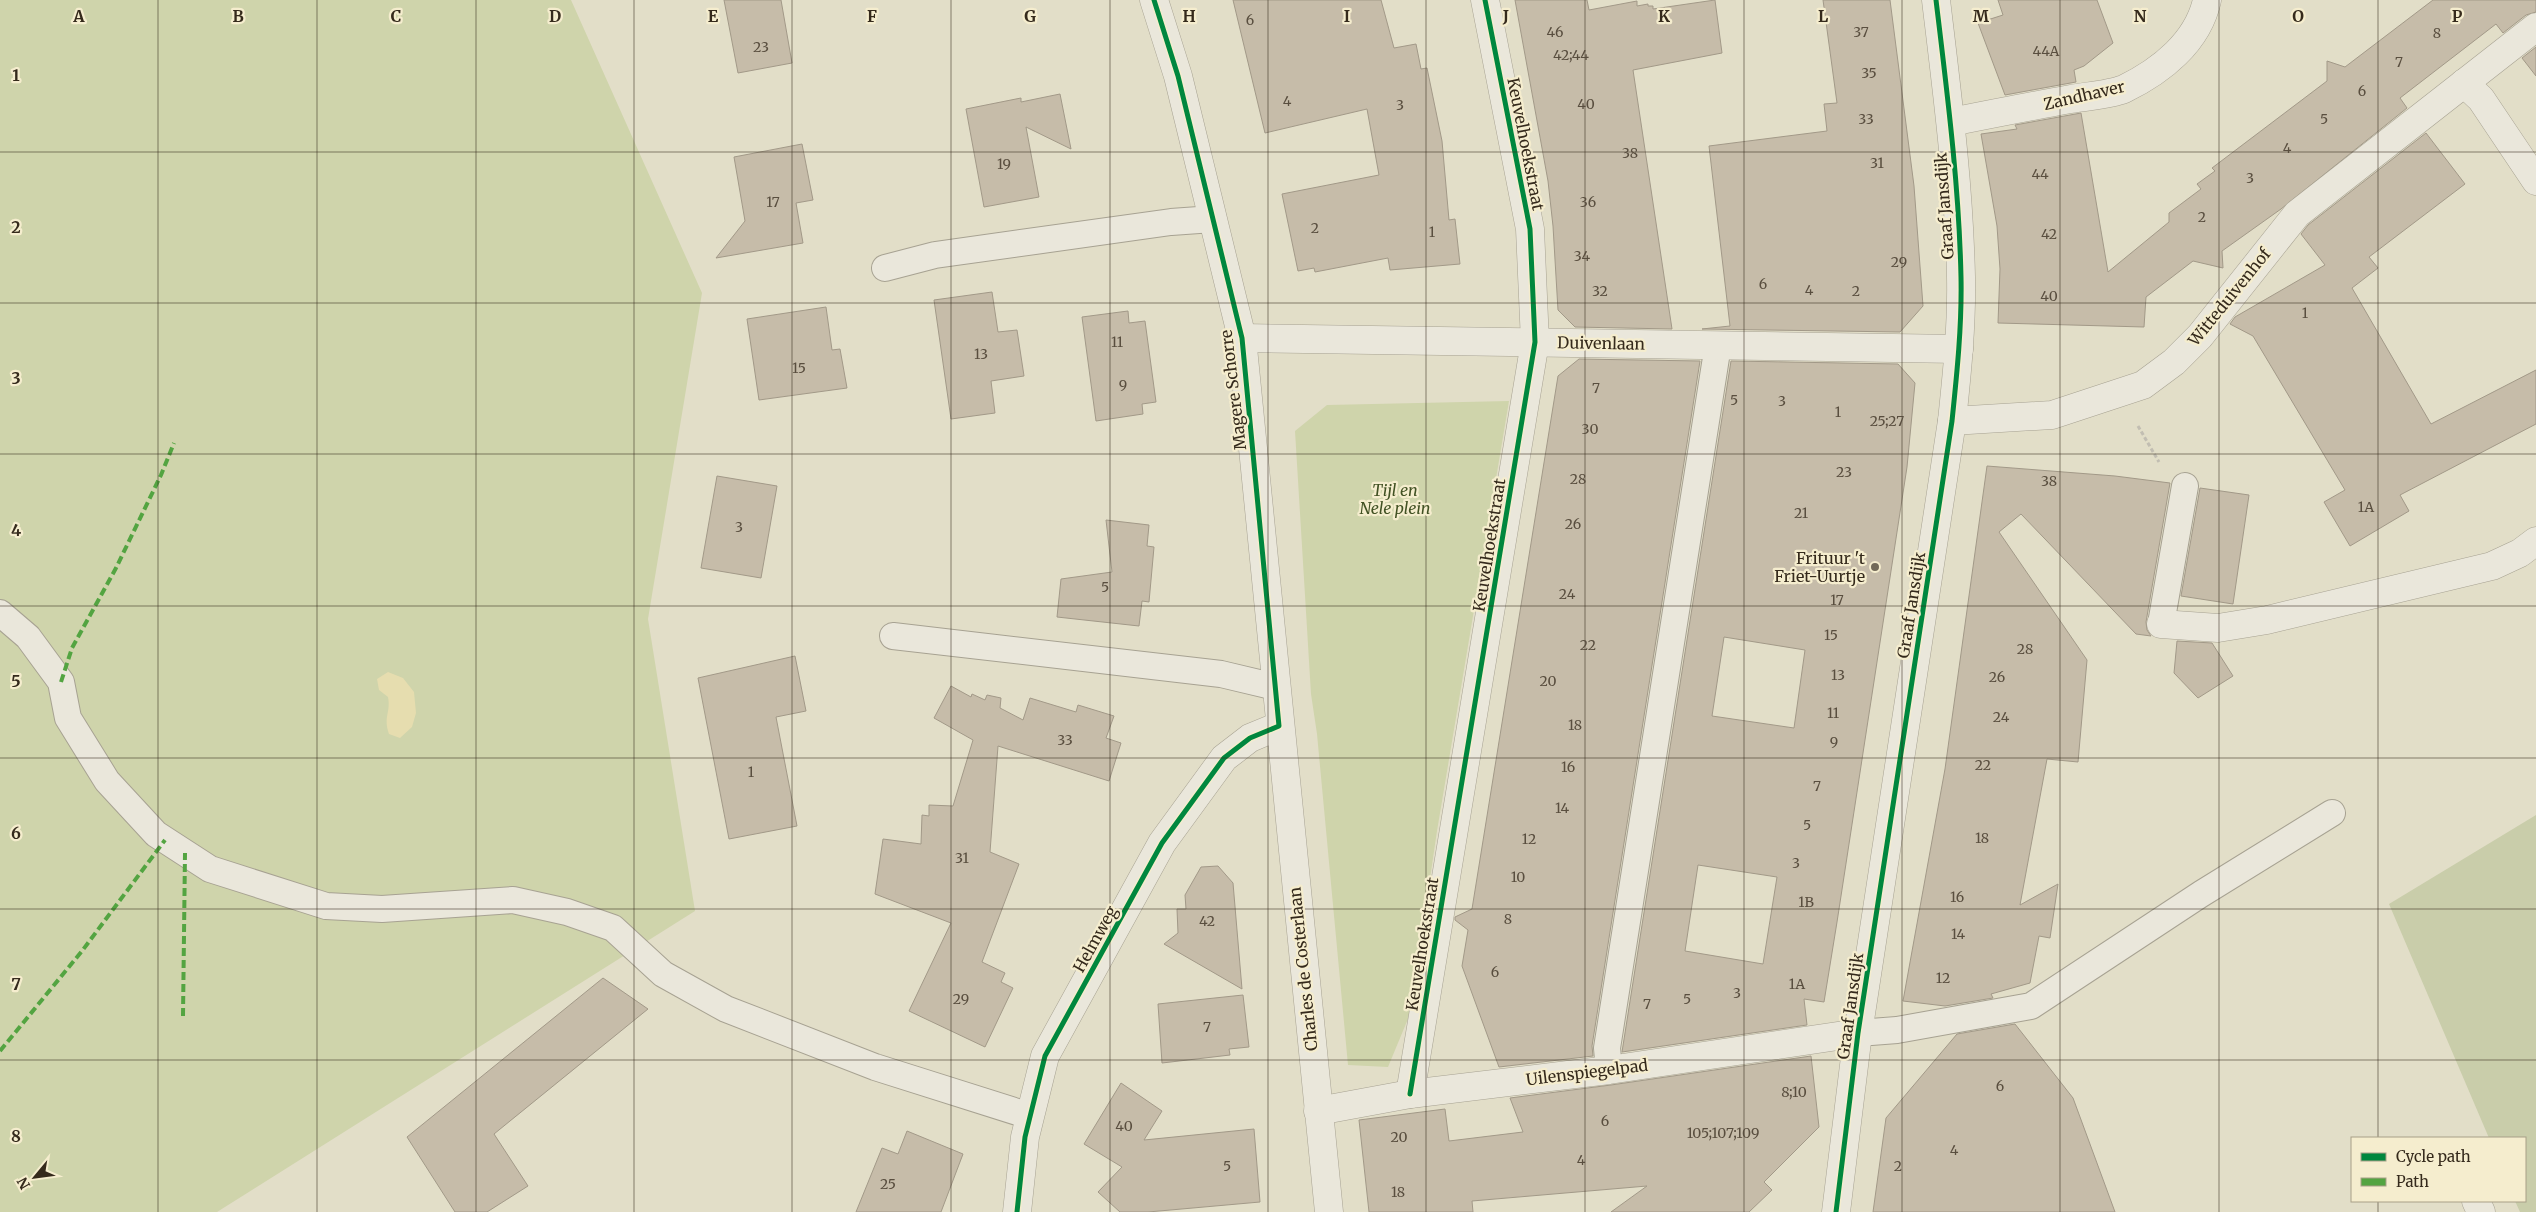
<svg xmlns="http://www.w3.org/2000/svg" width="2536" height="1212" font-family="Merriweather,serif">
<rect width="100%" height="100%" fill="#e2dec8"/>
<g fill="#cfd4ab">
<polygon points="0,0 571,0 702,293 648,619 695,911 217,1212 0,1212"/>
<polygon points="1509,401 1437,831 1410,1014 1388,1067 1348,1065 1317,734 1311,694 1295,431 1327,405"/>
</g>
<path fill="#e6ddaf" d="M388,672L403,678L414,692L416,713L412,727L400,738L389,734C383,716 391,713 388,697L379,690L377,679Z"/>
<polygon fill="#c9cdaa" points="2536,815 2536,1212 2520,1212 2515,1201 2525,1201 2525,1138 2489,1138 2389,904"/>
<g fill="#c6bca9" stroke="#a29988" fill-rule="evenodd">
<polygon points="724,0 781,0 792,63 738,73"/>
<polygon points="1233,0 1381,0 1394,48 1416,44 1421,69 1427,68 1442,141 1449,220 1455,219 1460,264 1390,270 1388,258 1315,272 1314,268 1298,271 1282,194 1379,175 1367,109 1265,133"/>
<polygon points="1515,0 1587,0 1589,10 1637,1 1637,6 1648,4 1648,6 1653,6 1653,9 1715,0 1722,53 1633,70 1672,329 1575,327 1558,310 1553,226 1548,181"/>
<polygon points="1823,0 1890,0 1914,186 1923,306 1900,332 1702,329 1730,326 1709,146 1827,131 1824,104 1837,103"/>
<polygon points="1998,0 2097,0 2113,43 2084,66 2074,70 2076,82 2005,95 1978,23 2003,15"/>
<polygon points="2433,0 2536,0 2536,12 2526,15 2503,33 2496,24 2400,98 2407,108 2281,209 2222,251 2223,268 2193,261 2146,297 2144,327 1998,323 2000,269 1997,226 1981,134 2017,129 2015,125 2081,113 2108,272 2169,222 2169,213 2201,189 2197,184 2215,171 2212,168 2327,81 2327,61 2345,67"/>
<polygon points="2536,47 2536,76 2522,58"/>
<polygon points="1060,94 1071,149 1026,127 1039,197 984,207 966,109 1021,98 1021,102"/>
<polygon points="2426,133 2465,184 2369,257 2378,268 2352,288 2431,424 2536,370 2536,424 2400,495 2409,511 2350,546 2324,502 2345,490 2253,336 2230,324 2235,317 2325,265 2301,234 2308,225"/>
<polygon points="802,144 813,200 796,203 803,243 716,258 745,221 734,157"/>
<polygon points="992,292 998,332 1017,330 1024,376 991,381 995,413 951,419 934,300"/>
<polygon points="826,307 832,350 840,349 847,388 759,400 747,319"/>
<polygon points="1128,311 1129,323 1145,321 1156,402 1142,404 1143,414 1096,421 1082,317"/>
<polygon points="1579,359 1700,361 1592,1046 1593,1056 1499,1067 1462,966 1468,930 1455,920 1455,917 1472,909 1558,376"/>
<path d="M1731,361L1898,364L1915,383L1907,467L1837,922L1824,1002L1804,999L1807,1025L1622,1052ZM1724,637L1805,650L1794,728L1712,716ZM1698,865L1777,877L1763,964L1685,951Z"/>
<polygon points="1987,466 2115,476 2170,483 2146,622 2147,630 2151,636 2136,634 2021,514 1999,532 2087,660 2078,762 2047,759 2020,905 2058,884 2050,938 2039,936 2030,983 1991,994 1993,998 1945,1006 1903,1001 1945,769"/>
<polygon points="717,476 777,486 761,578 701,568"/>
<polygon points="2200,488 2249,495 2233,604 2181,596"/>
<polygon points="1106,520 1149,525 1147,546 1154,547 1149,602 1142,601 1139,626 1057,617 1061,579 1112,572"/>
<polygon points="2177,641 2212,643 2233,676 2198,698 2174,673"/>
<polygon points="795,656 806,711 776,717 797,826 729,839 698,678"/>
<polygon points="951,686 971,697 972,694 985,700 987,695 1001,698 1000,708 1023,720 1030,698 1076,712 1078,705 1114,716 1106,738 1121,743 1109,781 998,746 990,852 1019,864 982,962 1005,973 1001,982 1013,988 985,1047 909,1011 951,923 875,894 883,839 921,844 922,815 929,816 929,805 953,806 973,740 934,718"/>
<polygon points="1218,866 1233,883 1242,989 1164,944 1178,933 1177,909 1186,909 1185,895 1201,867"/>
<polygon points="603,978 648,1009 494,1134 528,1186 487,1212 455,1212 407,1137"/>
<polygon points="1243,995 1249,1047 1229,1049 1230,1055 1162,1063 1158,1004"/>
<polygon points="2015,1024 2073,1098 2115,1212 1873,1212 1886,1118 1957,1034"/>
<polygon points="1811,1056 1819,1127 1764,1182 1772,1190 1749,1212 1611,1212 1647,1186 1472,1201 1473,1212 1369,1212 1359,1120 1445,1109 1449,1141 1523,1132 1510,1098 1611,1085"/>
<polygon points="1121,1083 1162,1111 1144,1140 1254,1129 1260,1202 1148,1212 1120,1212 1098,1192 1122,1167 1084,1144"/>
<polygon points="907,1131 963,1154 941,1212 856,1212 882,1148 898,1154"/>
</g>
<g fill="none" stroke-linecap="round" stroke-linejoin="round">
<g stroke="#a7a292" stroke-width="28">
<g id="lane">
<polyline points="885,268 935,255 1171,222 1213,219"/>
<polyline points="0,613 28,637 61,682 68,718 107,781 156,834 210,869 326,906 382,909 513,900 567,912 613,928 663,974 726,1009 875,1067 1030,1116"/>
<polyline points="2161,624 2185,486"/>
<polyline points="893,636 1221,674 1276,687"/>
<polyline points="1858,1033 1897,1030 2031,1006 2201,894 2332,813"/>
<polyline points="1609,1070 1607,1048 1718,345"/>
</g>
</g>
<g stroke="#a7a292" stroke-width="29">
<g id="street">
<polyline points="1154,0 1178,76 1242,338 1329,1212"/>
<polyline points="2464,83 2481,99 2536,181"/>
<path d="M1951,122C1991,114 2031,106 2071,99C2087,96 2109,95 2124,89C2161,71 2198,42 2207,0"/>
<polyline points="1242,338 1959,349"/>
<polyline points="1952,421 2052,415 2143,385 2174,362 2200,336 2297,214 2536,27"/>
<polyline points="2161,624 2218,628 2267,620 2492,566 2520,553 2536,541"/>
<polyline points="1410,1094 1535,342 1530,229 1485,0"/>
<polyline points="1318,1111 1410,1094 1609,1070 1858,1033"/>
<polyline points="2476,1201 2481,1212"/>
<polyline points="1017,1212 1025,1137 1045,1056 1162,843 1224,758 1250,738 1279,726"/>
<path d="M1836,1212L1858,1033L1952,421C1957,373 1962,325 1961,277C1959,184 1947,92 1936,0"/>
</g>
</g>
<polyline stroke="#c2beb2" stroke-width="3" stroke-dasharray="4 2.5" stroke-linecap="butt" points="2138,426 2159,462"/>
<use href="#lane" stroke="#eae7db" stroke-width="26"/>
<use href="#street" stroke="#eae7db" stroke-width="28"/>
<g stroke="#53a441" stroke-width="4" stroke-dasharray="8 4" stroke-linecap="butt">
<polyline points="61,682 72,648 116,568 161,475 174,443"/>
<polyline points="183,1016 185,853"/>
<polyline points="0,1051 82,951 165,840"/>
</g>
<g stroke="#f5edce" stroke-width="8">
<g id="cycleway">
<polyline points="1410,1094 1535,342 1530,229 1485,0"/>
<polyline points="1017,1212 1025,1137 1045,1056 1162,843 1224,758 1250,738 1279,726 1242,338 1178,76 1154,0"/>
<path d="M1836,1212L1858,1033L1952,421C1957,373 1962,325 1961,277C1959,184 1947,92 1936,0"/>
</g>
</g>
<use href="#cycleway" stroke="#00873e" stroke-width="5"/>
</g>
<path fill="none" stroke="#352a1c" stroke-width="1" stroke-opacity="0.55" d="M158,0V1212M317,0V1212M476,0V1212M634,0V1212M792,0V1212M951,0V1212M1110,0V1212M1268,0V1212M1426,0V1212M1585,0V1212M1744,0V1212M1902,0V1212M2060,0V1212M2219,0V1212M2378,0V1138M0,152H2536M0,303H2536M0,454H2536M0,606H2536M0,758H2536M0,909H2536M0,1060H2536M2378,1201V1212"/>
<circle fill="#726958" stroke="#f5edce" stroke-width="2" cx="1875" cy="567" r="5"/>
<g text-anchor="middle" stroke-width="4.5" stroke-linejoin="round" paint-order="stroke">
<g font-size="14" fill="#594e3f">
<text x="1250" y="25">6</text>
<text x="1555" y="37">46</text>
<text x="1861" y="37">37</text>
<text x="2437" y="38">8</text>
<text x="761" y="52">23</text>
<text x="2046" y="56">44A</text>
<text x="1571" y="60">42;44</text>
<text x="2399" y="67">7</text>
<text x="1869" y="78">35</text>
<text x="2362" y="96">6</text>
<text x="1287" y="106">4</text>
<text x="1586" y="109">40</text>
<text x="1400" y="110">3</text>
<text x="1866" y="124">33</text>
<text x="2324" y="124">5</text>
<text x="2287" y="153">4</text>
<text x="1630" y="158">38</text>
<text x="1877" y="168">31</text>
<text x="1004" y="169">19</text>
<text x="2040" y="179">44</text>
<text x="2250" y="183">3</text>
<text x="773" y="207">17</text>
<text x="1588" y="207">36</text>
<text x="2202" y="222">2</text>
<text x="1315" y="233">2</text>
<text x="1432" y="237">1</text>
<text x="2049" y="239">42</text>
<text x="1582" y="261">34</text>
<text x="1899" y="267">29</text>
<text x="1763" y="289">6</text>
<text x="1809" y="295">4</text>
<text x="1600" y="296">32</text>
<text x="1856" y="296">2</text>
<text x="2049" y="301">40</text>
<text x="2305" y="318">1</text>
<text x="1117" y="347">11</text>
<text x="981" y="359">13</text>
<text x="799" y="373">15</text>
<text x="1123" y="390">9</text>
<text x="1596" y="393">7</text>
<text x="1734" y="405">5</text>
<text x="1782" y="406">3</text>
<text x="1838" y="417">1</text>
<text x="1887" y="426">25;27</text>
<text x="1590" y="434">30</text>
<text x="1844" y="477">23</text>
<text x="1578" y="484">28</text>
<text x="2049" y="486">38</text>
<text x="2366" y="512">1A</text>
<text x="1801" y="518">21</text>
<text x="1573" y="529">26</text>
<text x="739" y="532">3</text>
<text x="1105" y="592">5</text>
<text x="1567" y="599">24</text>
<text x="1837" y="605">17</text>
<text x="1831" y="640">15</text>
<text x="1588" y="650">22</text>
<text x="2025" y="654">28</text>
<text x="1838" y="680">13</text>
<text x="1997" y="682">26</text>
<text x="1548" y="686">20</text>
<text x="1833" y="718">11</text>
<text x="2001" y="722">24</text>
<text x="1575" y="730">18</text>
<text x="1065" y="745">33</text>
<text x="1834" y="747">9</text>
<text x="1983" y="770">22</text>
<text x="1568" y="772">16</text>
<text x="751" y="777">1</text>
<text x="1817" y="791">7</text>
<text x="1562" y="813">14</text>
<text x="1807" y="830">5</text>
<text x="1982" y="843">18</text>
<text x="1529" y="844">12</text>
<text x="962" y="863">31</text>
<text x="1796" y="868">3</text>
<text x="1518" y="882">10</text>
<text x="1957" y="902">16</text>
<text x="1806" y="907">1B</text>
<text x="1508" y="924">8</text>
<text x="1207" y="926">42</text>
<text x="1958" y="939">14</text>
<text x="1495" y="977">6</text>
<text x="1943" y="983">12</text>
<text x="1797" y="989">1A</text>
<text x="1737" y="998">3</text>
<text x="961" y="1004">29</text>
<text x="1687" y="1004">5</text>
<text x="1647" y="1009">7</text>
<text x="1207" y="1032">7</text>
<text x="2000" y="1091">6</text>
<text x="1794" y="1097">8;10</text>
<text x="1605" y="1126">6</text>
<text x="1124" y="1131">40</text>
<text x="1723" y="1138">105;107;109</text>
<text x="1399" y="1142">20</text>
<text x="1954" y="1155">4</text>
<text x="1581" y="1165">4</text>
<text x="1227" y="1171">5</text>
<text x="1898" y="1171">2</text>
<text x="888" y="1189">25</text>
<text x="1398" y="1197">18</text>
</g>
<g font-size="16" fill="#352a1c" stroke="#f5edce">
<text transform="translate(2084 95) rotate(-13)" y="6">Zandhaver</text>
<text transform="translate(1526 144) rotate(79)" y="6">Keuvelhoekstraat</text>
<text transform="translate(1944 206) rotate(-94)" y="6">Graaf Jansdijk</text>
<text transform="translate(2229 297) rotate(-51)" y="6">Witteduivenhof</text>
<text transform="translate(1601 343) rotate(1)" y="6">Duivenlaan</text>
<text transform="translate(1233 390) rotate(-97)" y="6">Magere Schorre</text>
<text transform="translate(1489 545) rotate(-81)" y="6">Keuvelhoekstraat</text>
<text transform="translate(1911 605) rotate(-81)" y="6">Graaf Jansdijk</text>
<text transform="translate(1095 939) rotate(-61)" y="6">Helmweg</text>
<text transform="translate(1422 944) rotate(-81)" y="6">Keuvelhoekstraat</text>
<text transform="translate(1303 969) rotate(-96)" y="6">Charles de Costerlaan</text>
<text transform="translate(1850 1006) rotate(-82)" y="6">Graaf Jansdijk</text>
<text transform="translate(1587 1072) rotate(-7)" y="6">Uilenspiegelpad</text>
</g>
<g font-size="16" font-style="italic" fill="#415123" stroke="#f5edce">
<text x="1395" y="496">Tijl en<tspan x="1395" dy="18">Nele plein</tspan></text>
</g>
<g font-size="16" fill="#352a1c" stroke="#f5edce" text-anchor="end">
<text x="1865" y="564">Frituur 't<tspan x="1865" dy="18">Friet-Uurtje</tspan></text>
</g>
</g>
<g font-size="16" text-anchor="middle" font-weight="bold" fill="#352a1c" stroke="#f5edce" stroke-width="4.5" stroke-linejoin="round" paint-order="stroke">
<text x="79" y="22">A</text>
<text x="238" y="22">B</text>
<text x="396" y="22">C</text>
<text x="555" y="22">D</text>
<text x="713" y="22">E</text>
<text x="872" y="22">F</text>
<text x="1030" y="22">G</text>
<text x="1189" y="22">H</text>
<text x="1347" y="22">I</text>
<text x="1506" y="22">J</text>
<text x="1664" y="22">K</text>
<text x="1823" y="22">L</text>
<text x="1981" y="22">M</text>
<text x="2140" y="22">N</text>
<text x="2298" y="22">O</text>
<text x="2457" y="22">P</text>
<text x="16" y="81">1</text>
<text x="16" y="233">2</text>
<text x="16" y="384">3</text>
<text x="16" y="536">4</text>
<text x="16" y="687">5</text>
<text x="16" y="839">6</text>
<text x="16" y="990">7</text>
<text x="16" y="1142">8</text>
</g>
<rect x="2351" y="1137" width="175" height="65" fill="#f5edce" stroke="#a89f87"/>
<rect x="2361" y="1153" width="25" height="8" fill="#00873e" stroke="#a89f87"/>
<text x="2396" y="1162" font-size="15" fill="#352a1c">Cycle path</text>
<rect x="2361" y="1178" width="25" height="8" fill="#53a441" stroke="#a89f87"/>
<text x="2396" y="1187" font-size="15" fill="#352a1c">Path</text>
<g transform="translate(35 1177) rotate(241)" stroke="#f5edce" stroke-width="4" paint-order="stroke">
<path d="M0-4L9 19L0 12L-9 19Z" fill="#352a1c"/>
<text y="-8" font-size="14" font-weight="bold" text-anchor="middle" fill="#352a1c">N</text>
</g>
</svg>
